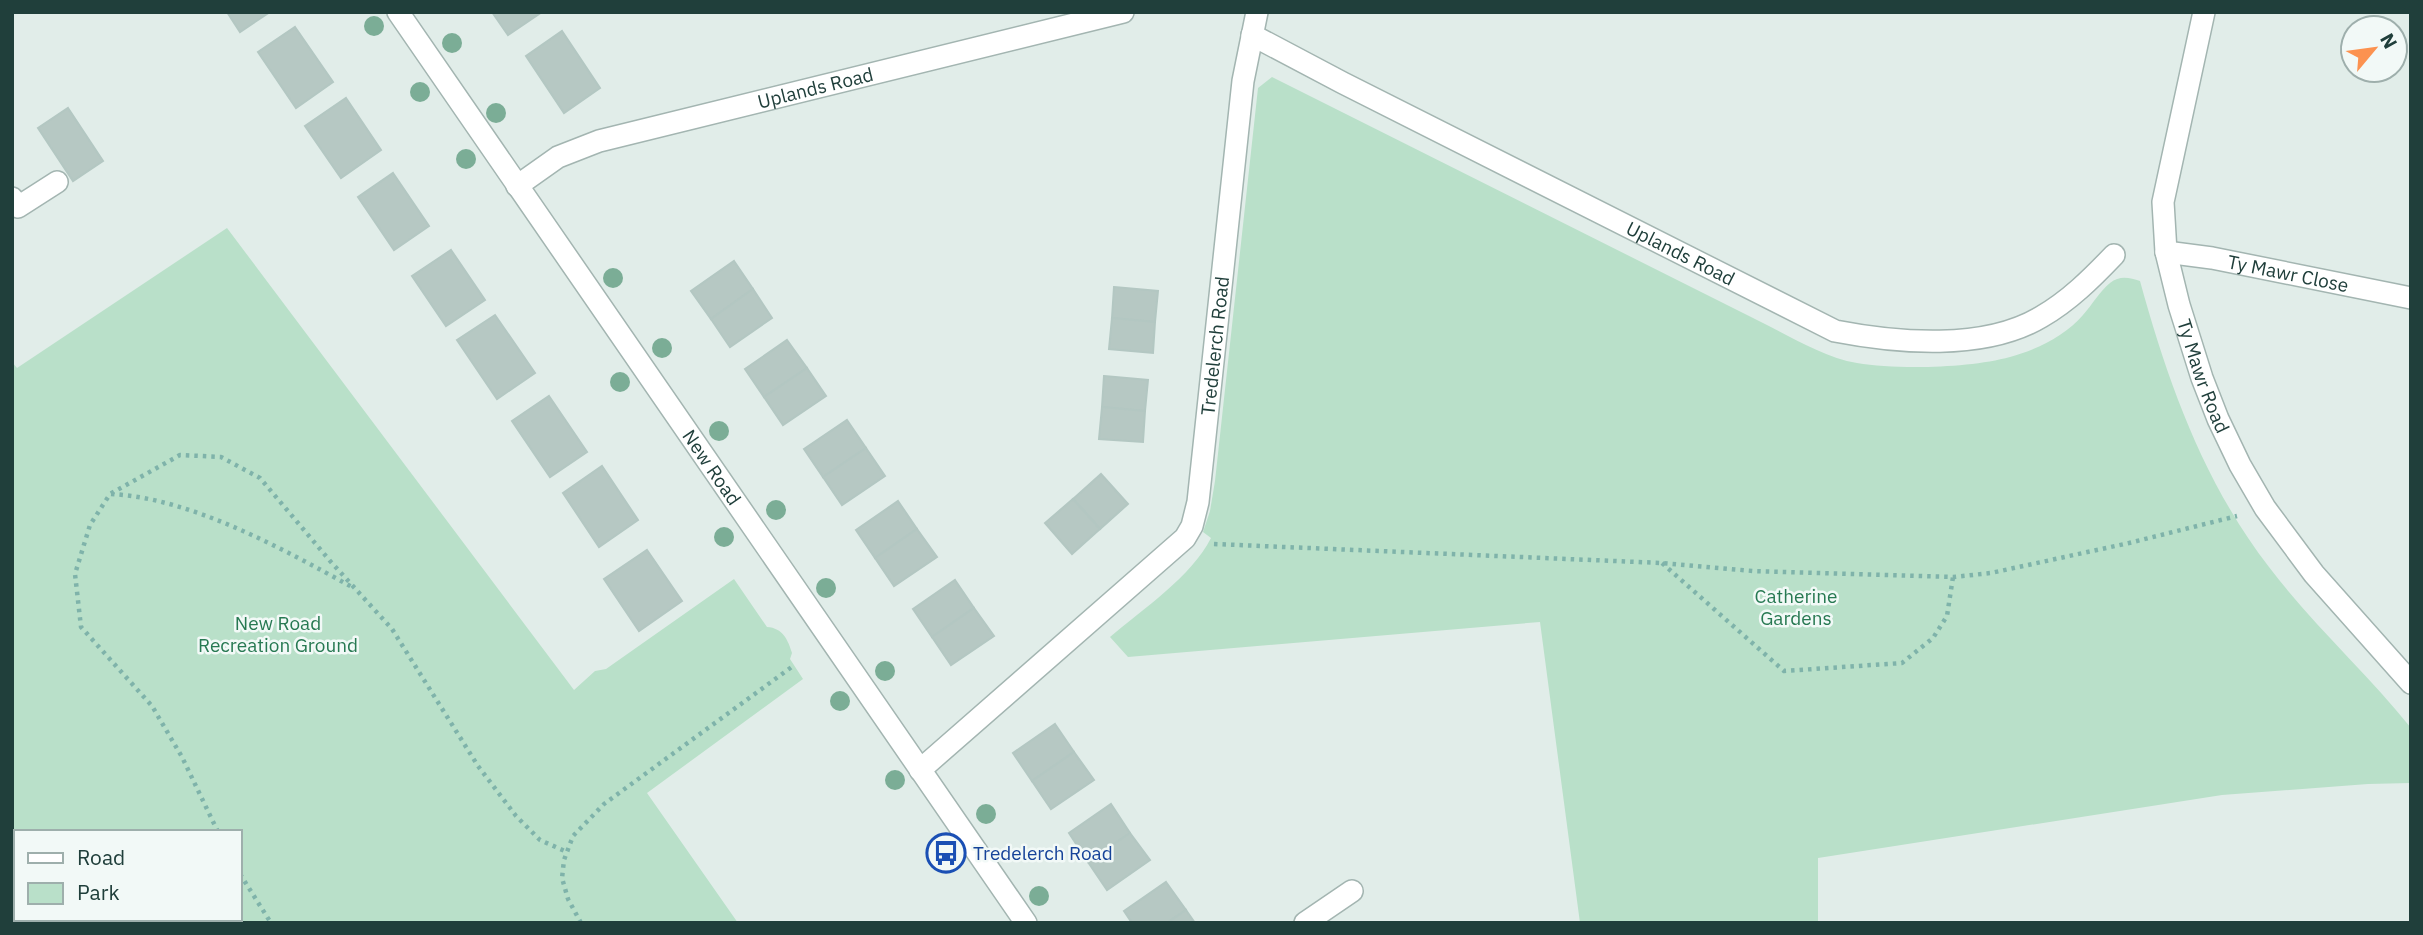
<svg xmlns="http://www.w3.org/2000/svg" width="2423" height="935" font-family="'IBM Plex Sans',sans-serif">
<rect width="100%" height="100%" fill="#e1ede9"/>
<g fill="#b9e0c9" fill-rule="evenodd">
<path d="M1272,77L1759,321C1790,336 1823,357 1857,363C1898,370 1970,368 2010,357C2036,350 2065,336 2083,315C2092,305 2100,291 2110,283C2120,275 2130,278 2140,281C2168,383 2204,483 2269,567C2312,624 2366,672 2411,728V783L2368,784L2222,795L1818,858V923H1580L1540,622L1128,657L1110,637C1143,609 1192,576 1211,538L1203,532L1210,511L1215,481L1258,88Z"/>
<path d="M227,228L574,690L595,671L606,669L734,579L767,627C783,628 788,640 792,653L790,659L803,679L647,793L738,923H12V362L17,368ZM16,832H240V919H16Z"/>
</g>
<g fill="#b6c8c3" stroke="#b3c7c2" stroke-width="2">
<polygon points="227,12 270,12 240,32"/>
<polygon points="492,12 542,12 508,35"/>
<polygon points="295,27 333,82 296,108 258,52"/>
<polygon points="562,31 600,88 564,113 526,56"/>
<polygon points="346,98 381,150 341,178 305,126"/>
<polygon points="68,108 103,161 73,181 38,128"/>
<polygon points="393,173 429,226 394,250 358,197"/>
<polygon points="451,250 485,300 446,326 412,276"/>
<polygon points="734,261 753,289 711,319 691,291"/>
<polygon points="1114,287 1158,291 1155,322 1112,318"/>
<polygon points="753,289 772,318 730,347 711,319"/>
<polygon points="495,315 535,373 497,399 457,340"/>
<polygon points="1112,318 1155,322 1153,353 1109,349"/>
<polygon points="787,340 807,368 764,397 745,369"/>
<polygon points="807,368 826,396 783,425 764,397"/>
<polygon points="1104,376 1148,380 1145,411 1102,407"/>
<polygon points="549,396 587,452 550,477 512,421"/>
<polygon points="1102,407 1145,411 1143,442 1099,439"/>
<polygon points="847,420 866,448 823,477 804,449"/>
<polygon points="866,448 885,476 842,505 823,477"/>
<polygon points="602,466 638,520 599,547 563,493"/>
<polygon points="1101,474 1128,504 1100,529 1073,499"/>
<polygon points="1073,499 1100,529 1072,554 1045,523"/>
<polygon points="898,501 917,529 875,558 856,530"/>
<polygon points="917,529 937,557 894,586 875,558"/>
<polygon points="647,550 682,601 639,631 604,579"/>
<polygon points="955,580 974,608 932,637 913,609"/>
<polygon points="974,608 994,636 951,665 932,637"/>
<polygon points="1055,724 1074,752 1032,781 1013,753"/>
<polygon points="1074,752 1094,780 1051,809 1032,781"/>
<polygon points="1111,804 1130,833 1088,862 1069,833"/>
<polygon points="1130,833 1150,860 1107,890 1088,862"/>
<polygon points="942,841 957,863 949,869 934,846"/>
<polygon points="1166,882 1186,910 1167,923 1132,923 1124,911"/>
<polygon points="1186,910 1195,923 1167,923"/>
</g>
<g fill="none" stroke-linecap="round" stroke-linejoin="round">
<g stroke="#a3b5b1" stroke-width="24">
<g id="minor">
<path id="s1" d="M398,12L1026,923"/>
<path id="s2" d="M2204,12L2163,202L2166,252L2179,305L2202,378L2218,419L2240,465L2265,508L2314,574L2411,683"/>
<path id="s3" d="M1252,35L1343,83L1835,331C1897,343 1984,351 2041,317C2069,301 2092,278 2114,255"/>
<path id="s4" d="M517,186L558,157L599,141L1123,12"/>
<polyline points="12,198 18,207 57,182"/>
<path id="s5" d="M2166,252L2212,258L2411,298"/>
<path id="s6" d="M920,770L1185,538L1192,526L1198,502L1243,81L1257,12"/>
<polyline points="1305,923 1352,891"/>
</g>
</g>
<g stroke="#7fb3aa" stroke-width="4.5" stroke-dasharray="3.5 5" stroke-linecap="butt">
<path d="M111,494C191,498 283,549 352,587"/>
<polyline points="1214,544 1662,563 1753,571 1953,577 1991,573 2129,543 2237,516"/>
<polyline points="1662,563 1784,671 1902,663 1933,638 1947,616 1953,577"/>
<polyline points="218,832 182,757 152,706 81,627 75,574 90,525 110,494 180,455 221,457 260,478 331,562 392,629 478,766 516,816 540,840 567,852"/>
<polyline points="240,874 271,923"/>
<polyline points="581,923 568,899 562,878 564,860 573,836 604,804 793,666"/>
</g>
<use href="#minor" stroke="#fff" stroke-width="21"/>
</g>
<g fill="#7bad96">
<circle cx="374" cy="26" r="10"/>
<circle cx="452" cy="43" r="10"/>
<circle cx="420" cy="92" r="10"/>
<circle cx="496" cy="113" r="10"/>
<circle cx="466" cy="159" r="10"/>
<circle cx="613" cy="278" r="10"/>
<circle cx="662" cy="348" r="10"/>
<circle cx="620" cy="382" r="10"/>
<circle cx="719" cy="431" r="10"/>
<circle cx="776" cy="510" r="10"/>
<circle cx="724" cy="537" r="10"/>
<circle cx="826" cy="588" r="10"/>
<circle cx="885" cy="671" r="10"/>
<circle cx="840" cy="701" r="10"/>
<circle cx="895" cy="780" r="10"/>
<circle cx="986" cy="814" r="10"/>
<circle cx="1039" cy="896" r="10"/>
</g>
<defs>
<g id="bus-ring" transform="scale(2.0125)"><circle r="9.5" fill="#f2f9f7" stroke="#1a4fb4" stroke-width="1.5"/><path d="M-5-6H5V4H4V6H2V4H-2V6H-4V4H-5ZM-3.5-4V0h7V-4ZM-3.5 1.2v1.5H-2V1.2ZM2 1.2v1.5H3.5V1.2Z" fill="#1a4fb4"/></g>
</defs>
<g fill-rule="evenodd">
<use href="#bus-ring" x="946" y="853"/>
</g>
<g text-anchor="middle" stroke-width="5" stroke-linejoin="round" paint-order="stroke">
<g font-size="19" fill="#203f3b" stroke="#f2f9f7">
<text dy="7" stroke="none"><textPath href="#s4" startOffset="317">Uplands Road</textPath></text>
<text dy="7" stroke="none"><textPath href="#s3" startOffset="481">Uplands Road</textPath></text>
<text dy="7" stroke="none"><textPath href="#s5" startOffset="124">Ty Mawr Close</textPath></text>
<text dy="7" stroke="none"><textPath href="#s6" startOffset="548">Tredelerch Road</textPath></text>
<text dy="7" stroke="none"><textPath href="#s2" startOffset="374">Ty Mawr Road</textPath></text>
<text dy="7" stroke="none"><textPath href="#s1" startOffset="553">New Road</textPath></text>
</g>
<g font-size="19" fill="#277952" stroke="#f2f9f7">
<text x="1796" y="603">Catherine<tspan x="1796" dy="22">Gardens</tspan></text>
<text x="278" y="630">New Road<tspan x="278" dy="22">Recreation Ground</tspan></text>
</g>
<g font-size="19" fill="#164399" stroke="#f2f9f7" text-anchor="start">
<text x="973" y="860">Tredelerch Road</text>
</g>
</g>
<rect width="2423" height="935" fill="none" stroke="#203f3b" stroke-width="28"/>
<rect x="14" y="830" width="228" height="91" fill="#f2f9f7" stroke="#9eafac" stroke-width="2"/>
<rect x="28" y="853" width="35" height="10" fill="#ffffff" stroke="#9eafac" stroke-width="2"/>
<text x="77" y="865" font-size="21" fill="#203f3b">Road</text>
<rect x="28" y="883" width="35" height="21" fill="#b9e0c9" stroke="#9eafac" stroke-width="2"/>
<text x="77" y="900" font-size="21" fill="#203f3b">Park</text>
<g transform="translate(2374 49) rotate(61)"><circle r="33" fill="#f2f9f7" stroke="#9eafac" stroke-width="2"/>
<path d="M0-5L12 26L0 18L-12 26Z" fill="#fc9250"/>
<text y="-10" font-size="19" font-weight="bold" text-anchor="middle" fill="#203f3b">N</text>
</g>
</svg>
